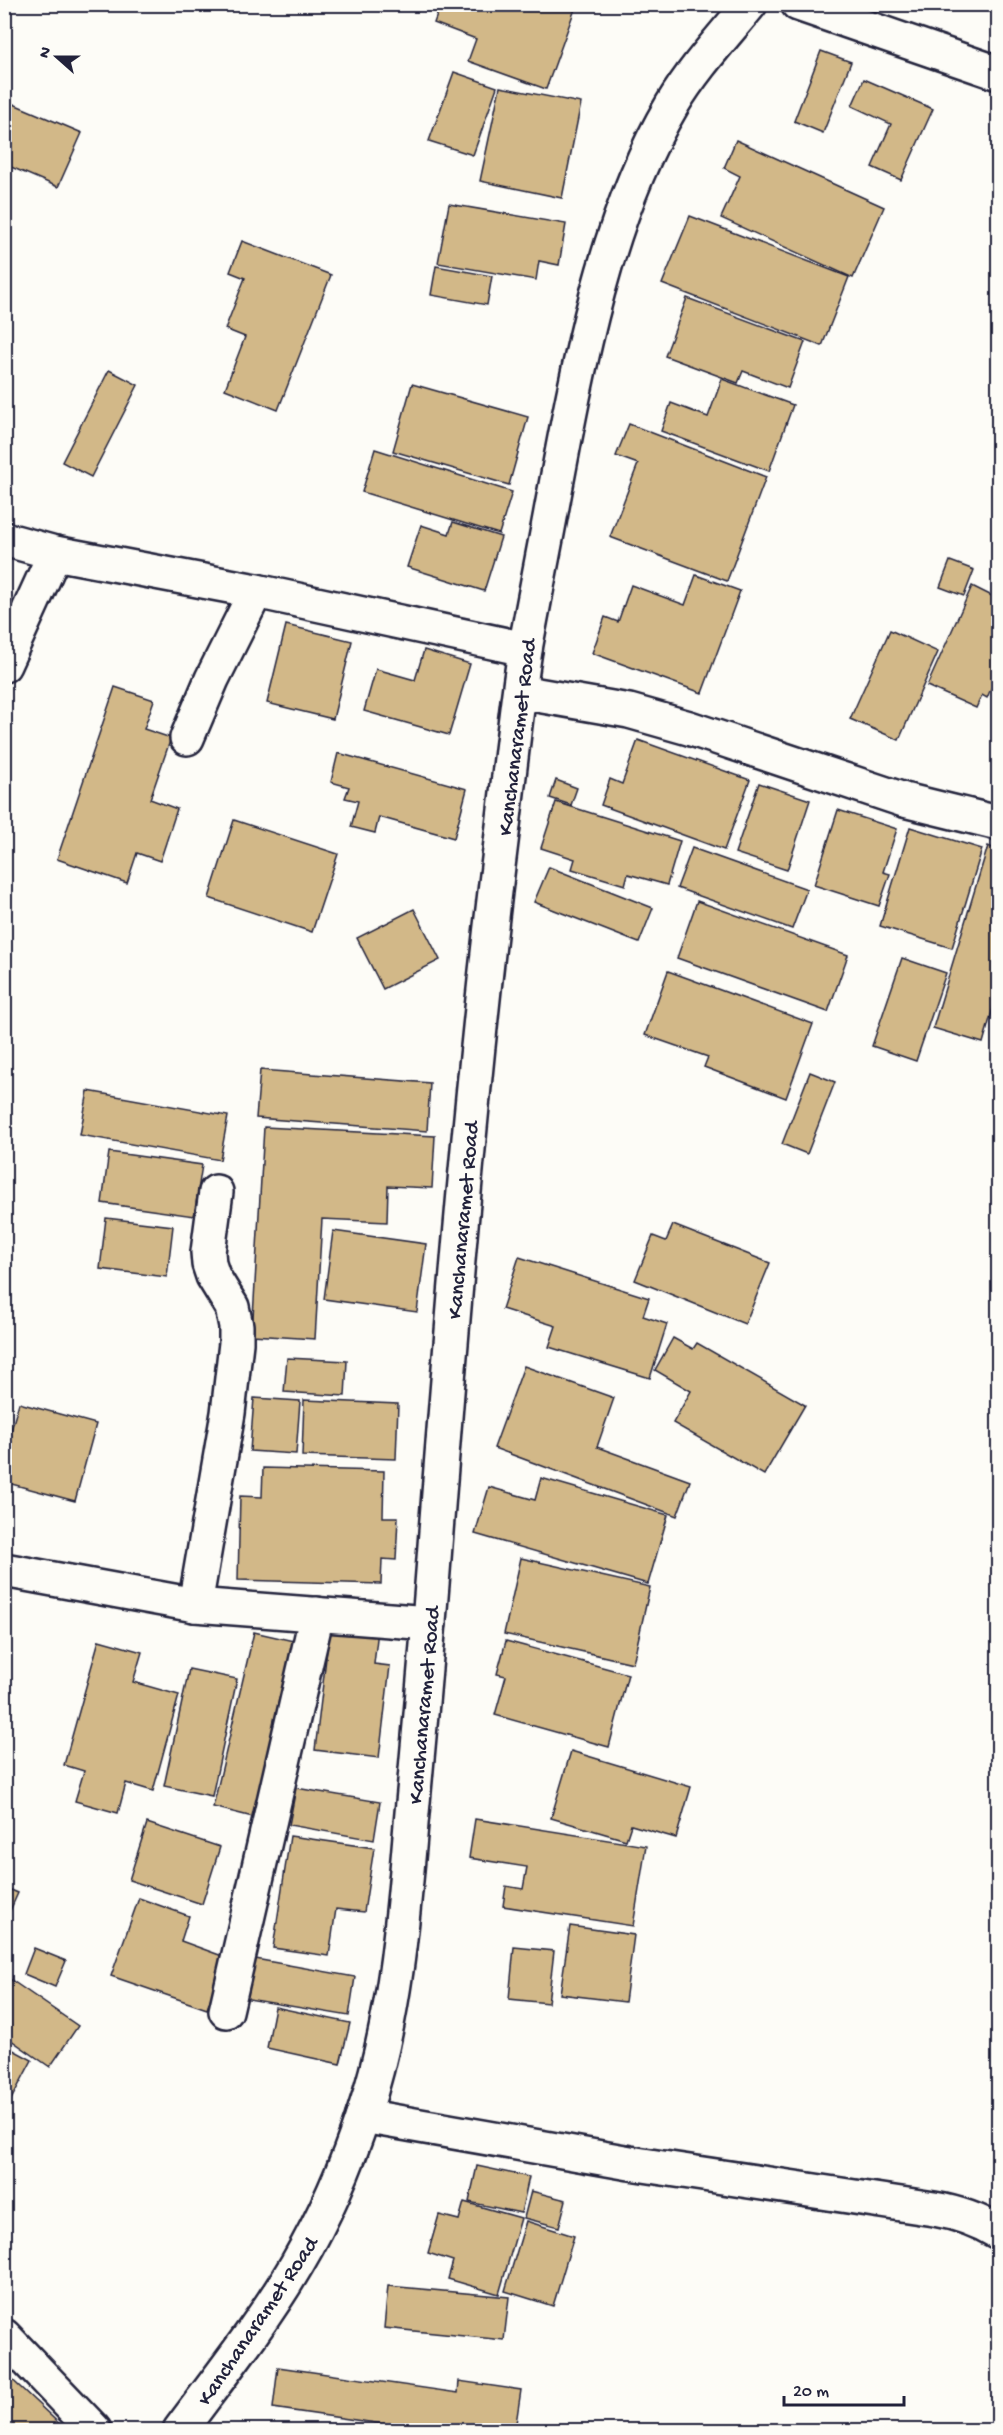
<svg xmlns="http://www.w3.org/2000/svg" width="1003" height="2435" font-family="'Gochi Hand',sans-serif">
<rect width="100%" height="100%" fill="#fdfcf7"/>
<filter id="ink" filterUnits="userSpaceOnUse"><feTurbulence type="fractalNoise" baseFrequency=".0167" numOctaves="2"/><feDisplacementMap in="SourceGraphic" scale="12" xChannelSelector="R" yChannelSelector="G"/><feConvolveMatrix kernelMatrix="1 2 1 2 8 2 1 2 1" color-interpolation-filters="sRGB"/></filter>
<g filter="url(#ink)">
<g fill="#d2b888" stroke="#22223b" stroke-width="1.5">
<polygon points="441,4 563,4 575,9 546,89 468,61 476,39 434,23"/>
<polygon points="821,51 851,62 823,133 794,121"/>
<polygon points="454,72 497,87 473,155 429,141"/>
<polygon points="864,79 933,109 901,180 872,167 891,124 852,106"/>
<polygon points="500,87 581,103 562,198 480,181"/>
<polygon points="4,100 82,133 58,187 4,164"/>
<polygon points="736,140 884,207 853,278 721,218 740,176 724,168"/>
<polygon points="449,204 566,224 559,265 539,261 536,280 438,263"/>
<polygon points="690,216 849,277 822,346 662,284"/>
<polygon points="242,241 331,275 278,410 225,389 245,337 225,329 245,278 230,272"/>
<polygon points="436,266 492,276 487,305 431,295"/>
<polygon points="687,298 805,342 788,388 743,371 738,383 665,356"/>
<polygon points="109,370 138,385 91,477 62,462"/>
<polygon points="722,379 793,405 769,471 661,431 671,403 708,417"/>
<polygon points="412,384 528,417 509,485 393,451"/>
<polygon points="629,424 766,477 727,581 610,537 638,464 616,456"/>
<polygon points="375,449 512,492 499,534 362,492"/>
<polygon points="453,522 501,537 484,591 407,567 421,525 449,534"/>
<polygon points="950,561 974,570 964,596 940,587"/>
<polygon points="696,575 740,591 702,693 592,653 605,617 618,622 631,585 685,605"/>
<polygon points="972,586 998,599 998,672 987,698 982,695 976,708 927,686"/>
<polygon points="286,625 352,641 333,719 267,703"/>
<polygon points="890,630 938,652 899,740 850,719"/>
<polygon points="424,650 470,664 449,735 364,711 376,669 415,680"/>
<polygon points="115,687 154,700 144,729 171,738 150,799 177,809 160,861 137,853 127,883 57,859"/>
<polygon points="638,740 750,780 724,850 601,805 610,779 622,784"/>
<polygon points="338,753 467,789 454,838 379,817 375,833 351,827 358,801 345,798 349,787 331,782"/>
<polygon points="556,780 577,788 571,805 550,798"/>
<polygon points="759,783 810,800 787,870 735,853"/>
<polygon points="556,802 680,841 667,885 628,874 625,885 572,869 575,859 541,848"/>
<polygon points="838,810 897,829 883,872 890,874 879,906 814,885"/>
<polygon points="234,820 338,854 312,932 209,898"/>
<polygon points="910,827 982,849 952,948 880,926"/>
<polygon points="988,846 998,850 998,991 983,1043 933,1028"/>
<polygon points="692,848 807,889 792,929 677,888"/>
<polygon points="549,867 653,908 639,943 534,902"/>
<polygon points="697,901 848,955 828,1012 677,958"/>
<polygon points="414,909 440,960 383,989 357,938"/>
<polygon points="902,958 946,973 916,1061 872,1046"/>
<polygon points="668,971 813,1024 786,1098 704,1067 708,1057 645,1035"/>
<polygon points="260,1070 430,1083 427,1131 256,1118"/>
<polygon points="810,1072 835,1082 807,1154 782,1144"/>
<polygon points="88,1091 228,1116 220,1160 80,1135"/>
<polygon points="264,1127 435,1136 432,1188 388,1186 387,1222 322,1219 315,1339 252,1335"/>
<polygon points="109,1152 202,1165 194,1216 102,1203"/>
<polygon points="106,1218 173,1226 167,1277 100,1269"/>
<polygon points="673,1225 770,1263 745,1324 635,1280 653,1236 666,1241"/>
<polygon points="333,1231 426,1244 417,1312 324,1299"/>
<polygon points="519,1257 649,1298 643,1316 667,1324 650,1378 549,1347 556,1326 502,1309"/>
<polygon points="673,1338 693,1349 697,1343 805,1405 764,1475 673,1423 691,1391 655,1370"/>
<polygon points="287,1358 347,1361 345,1396 284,1392"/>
<polygon points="524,1366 614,1398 597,1447 690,1481 677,1516 494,1448"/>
<polygon points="254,1398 300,1401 296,1454 250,1451"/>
<polygon points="304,1400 398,1404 396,1459 302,1456"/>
<polygon points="19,1403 96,1424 75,1501 4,1482 4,1454"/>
<polygon points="263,1468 384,1471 383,1517 398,1517 396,1560 382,1559 381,1584 238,1580 240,1496 262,1497"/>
<polygon points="541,1478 668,1515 648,1584 475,1534 489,1487 535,1500"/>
<polygon points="521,1558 650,1587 633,1663 504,1634"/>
<polygon points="330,1625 378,1630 374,1664 390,1666 379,1758 315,1750"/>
<polygon points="254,1632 298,1642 257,1818 213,1807"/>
<polygon points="99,1640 142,1652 133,1682 179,1695 153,1791 126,1783 118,1813 75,1801 84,1771 64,1765"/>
<polygon points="506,1641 628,1674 609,1747 495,1715 506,1676 497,1674"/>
<polygon points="189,1669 237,1679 212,1796 164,1786"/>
<polygon points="571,1751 691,1787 676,1838 631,1825 626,1840 551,1818"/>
<polygon points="296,1788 380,1802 374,1840 289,1825"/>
<polygon points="475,1819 646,1846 633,1926 503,1906 506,1886 523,1889 527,1867 469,1858"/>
<polygon points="147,1823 220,1847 202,1904 129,1880"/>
<polygon points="290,1836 374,1848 364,1912 336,1909 329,1956 273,1948"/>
<polygon points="4,1887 18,1893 4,1924"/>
<polygon points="139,1898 189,1916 181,1941 225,1957 207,2009 111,1976"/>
<polygon points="570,1926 634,1935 625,2002 560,1994"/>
<polygon points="514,1947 554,1951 548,2003 509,1999"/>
<polygon points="34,1948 66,1961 55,1987 24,1974"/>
<polygon points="250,1958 355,1977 349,2016 243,1998"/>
<polygon points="4,1975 78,2026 50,2067 4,2035"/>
<polygon points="275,2007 350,2023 340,2064 267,2048"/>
<polygon points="4,2045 32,2060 6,2109 4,2108"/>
<polygon points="477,2166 529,2177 521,2213 469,2202"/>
<polygon points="531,2191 566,2200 559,2227 524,2218"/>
<polygon points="464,2202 521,2218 499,2294 448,2279 453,2261 428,2253 439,2215 459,2220"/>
<polygon points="526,2221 574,2236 553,2306 505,2291"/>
<polygon points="388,2286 509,2297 504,2340 384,2328"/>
<polygon points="278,2367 458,2393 459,2381 521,2390 515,2430 424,2430 273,2408"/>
<polygon points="4,2372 66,2430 4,2430"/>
</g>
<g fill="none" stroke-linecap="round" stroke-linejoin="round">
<g stroke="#22223b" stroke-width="38">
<g id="minor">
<polyline points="798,4 998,73"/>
<polyline points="4,539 55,553 256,591 525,649"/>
<polyline points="4,665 55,553"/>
<polyline points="520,692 629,711 689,728 904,800 998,823"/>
<polyline points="187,738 212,679 256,591"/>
<polyline points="4,1570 195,1605 429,1623"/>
<polyline points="195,1605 228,1413 236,1343 236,1326 232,1307 213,1276 209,1264 208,1252 216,1192"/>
<polyline points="226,2011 317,1614"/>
<path d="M363,2116L630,2163L934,2209C958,2213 978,2220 998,2232"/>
<polyline points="4,2336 94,2430"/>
<path d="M180,2430C220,2376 263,2322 297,2264C325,2216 347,2165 364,2113C395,2020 403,1920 411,1824C420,1727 429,1629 436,1532C454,1299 473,1066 502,834C510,771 516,707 526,644C532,611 539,577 545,544C572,403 598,229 672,105C694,68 723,37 750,4"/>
</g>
</g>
<use href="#minor" stroke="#fdfcf7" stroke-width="33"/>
</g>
</g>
<g text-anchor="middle" stroke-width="4.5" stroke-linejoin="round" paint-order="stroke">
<g font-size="22" fill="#22223b" stroke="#fdfcf7">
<text transform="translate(515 737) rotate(-83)" y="8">Kanchanaramet Road</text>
<text transform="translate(461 1220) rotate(-85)" y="8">Kanchanaramet Road</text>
<text transform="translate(422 1705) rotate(-85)" y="8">Kanchanaramet Road</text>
<text transform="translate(256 2320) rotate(-56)" y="8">Kanchanaramet Road</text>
</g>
</g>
<rect width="1003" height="2435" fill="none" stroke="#fdfcf7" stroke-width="24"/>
<rect x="12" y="12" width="979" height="2411" fill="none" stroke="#22223b" stroke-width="2" filter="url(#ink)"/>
<g transform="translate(57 57) rotate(291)" stroke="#fdfcf7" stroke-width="4.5" paint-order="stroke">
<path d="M0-4.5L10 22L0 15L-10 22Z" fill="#22223b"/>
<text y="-9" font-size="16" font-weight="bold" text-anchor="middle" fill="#22223b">N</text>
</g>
<path d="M784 2396v9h120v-9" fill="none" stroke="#22223b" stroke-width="3"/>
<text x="793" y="2396" font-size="18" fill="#22223b" stroke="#fdfcf7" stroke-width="4.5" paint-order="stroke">20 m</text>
</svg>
